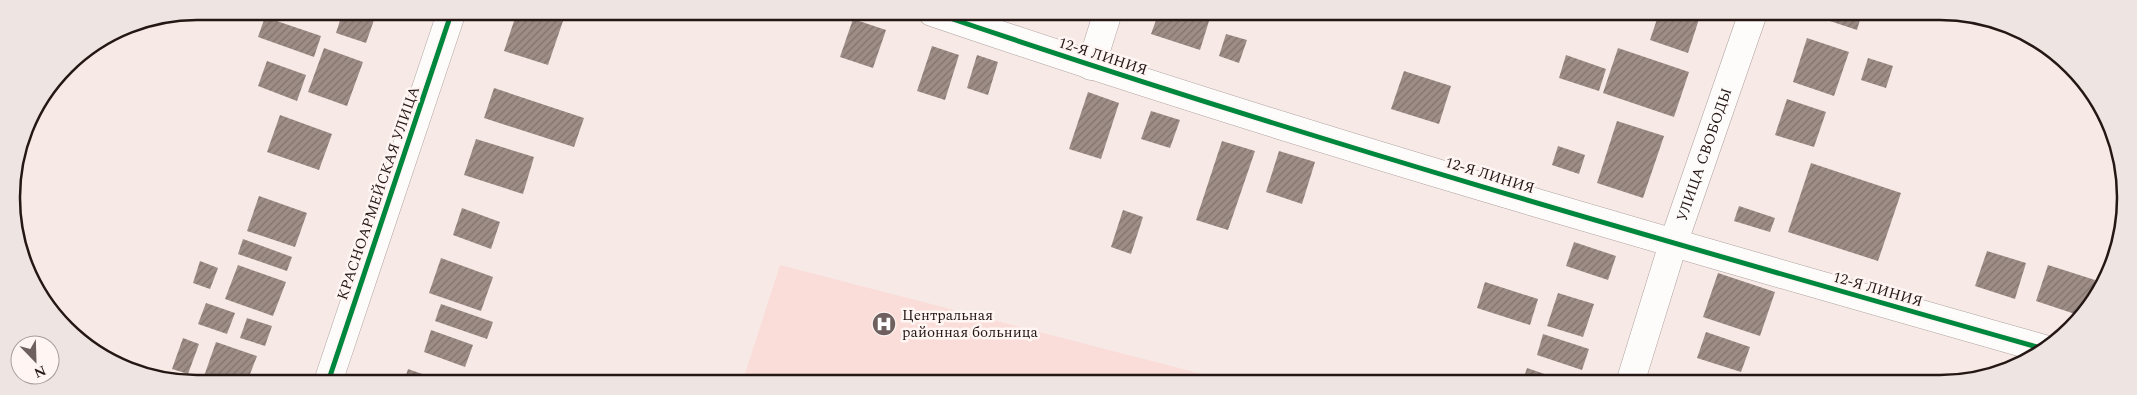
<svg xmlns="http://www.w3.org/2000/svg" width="2137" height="395" font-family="Spectral,serif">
<defs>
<pattern id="building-hatch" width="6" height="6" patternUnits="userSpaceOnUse" patternTransform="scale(1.25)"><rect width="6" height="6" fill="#9d8d86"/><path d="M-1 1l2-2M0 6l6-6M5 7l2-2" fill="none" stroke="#80726c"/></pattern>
</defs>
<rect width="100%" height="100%" fill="#f7e9e6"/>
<polygon fill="#faddd8" points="780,265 1237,383 742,383"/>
<g fill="url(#building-hatch)">
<polygon points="343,11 349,11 374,20 366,43 336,33"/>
<polygon points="517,12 535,12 563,21 548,65 504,51"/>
<polygon points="1159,12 1181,12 1209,21 1200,50 1151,34"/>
<polygon points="1659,13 1701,13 1688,53 1650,40"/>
<polygon points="1816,13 1862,13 1857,30 1815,16"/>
<polygon points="265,17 321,36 314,57 258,37"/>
<polygon points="853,19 886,30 873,68 840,57"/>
<polygon points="1226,34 1247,40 1239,63 1219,56"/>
<polygon points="1807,38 1849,52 1834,96 1793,82"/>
<polygon points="932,46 959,55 945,100 917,91"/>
<polygon points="324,48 363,62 347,106 308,92"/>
<polygon points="1618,48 1689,72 1674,117 1603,93"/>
<polygon points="977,55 998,62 988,95 967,88"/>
<polygon points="1566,55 1606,69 1599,91 1559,78"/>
<polygon points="1868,58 1893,66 1886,88 1861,80"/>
<polygon points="267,61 306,75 297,101 258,86"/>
<polygon points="1404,71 1451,86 1439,124 1391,109"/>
<polygon points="494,88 584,118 574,147 484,118"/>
<polygon points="1088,92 1119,103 1101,159 1069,149"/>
<polygon points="1787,99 1826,112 1814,147 1775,135"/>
<polygon points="1151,111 1180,120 1170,148 1141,139"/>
<polygon points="280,115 332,134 319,170 267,152"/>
<polygon points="1617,121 1664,136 1643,198 1597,183"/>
<polygon points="476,139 534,157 523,194 464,175"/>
<polygon points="1222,141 1255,151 1228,230 1196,220"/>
<polygon points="1558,146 1585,155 1579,174 1552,165"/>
<polygon points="1279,151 1315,162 1302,204 1266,192"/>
<polygon points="1811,163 1901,193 1878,261 1788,232"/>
<polygon points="259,196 307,213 295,247 247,231"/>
<polygon points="1739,206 1775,218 1770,232 1734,221"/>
<polygon points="462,208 500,222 491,249 453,235"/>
<polygon points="1123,210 1143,217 1131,254 1111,247"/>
<polygon points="243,239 292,257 287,271 238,254"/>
<polygon points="1574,242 1616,256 1608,280 1566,266"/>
<polygon points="1987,251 2026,263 2015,299 1975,286"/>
<polygon points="441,258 493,277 481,311 429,293"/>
<polygon points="200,261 218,268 210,289 193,283"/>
<polygon points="238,265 286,282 273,316 225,299"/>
<polygon points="2048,265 2095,280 2084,311 2081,316 2036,301"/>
<polygon points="1718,273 1775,292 1760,336 1703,317"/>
<polygon points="1485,282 1538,299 1530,325 1477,308"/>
<polygon points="1558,293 1594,304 1583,337 1547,326"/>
<polygon points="206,303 235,313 227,334 198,324"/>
<polygon points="441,304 493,322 487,339 435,321"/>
<polygon points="247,318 272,326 265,346 240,338"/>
<polygon points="431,330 473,345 465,367 424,352"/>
<polygon points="1706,332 1750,347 1741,372 1697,358"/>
<polygon points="1543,334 1589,349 1582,370 1537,355"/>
<polygon points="183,338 199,344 188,374 172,369"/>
<polygon points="216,342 257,356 247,382 202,382"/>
<polygon points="1527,368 1571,383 1522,383"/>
<polygon points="408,369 445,382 404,382"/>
</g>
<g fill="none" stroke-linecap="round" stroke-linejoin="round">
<g stroke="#ada09d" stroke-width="29">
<g id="street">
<path d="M932,12C1298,137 1671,243 2044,349"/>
<polyline points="1091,66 1108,12"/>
<polyline points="328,382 452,11"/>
<path id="s1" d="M1630,383L1673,244L1753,13"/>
</g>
</g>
<use href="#street" stroke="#fefcfb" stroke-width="28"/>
<g stroke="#fff6f4" stroke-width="8">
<g id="cycleway">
<path d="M932,12C1298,137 1671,243 2044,349"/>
<polyline points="328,382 452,11"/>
</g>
</g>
<use href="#cycleway" stroke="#00873e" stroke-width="5"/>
</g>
<defs>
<g id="hospital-disc" transform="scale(1.25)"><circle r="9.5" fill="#6e605e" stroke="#fff6f4"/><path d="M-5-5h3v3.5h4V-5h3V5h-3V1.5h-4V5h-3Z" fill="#fff"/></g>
</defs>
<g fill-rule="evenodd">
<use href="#hospital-disc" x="884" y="324"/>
</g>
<g text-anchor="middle" stroke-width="5" stroke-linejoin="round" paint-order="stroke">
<g font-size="15" fill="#251714" stroke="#fff6f4">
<text transform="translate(1103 56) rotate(18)" y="5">12-Я ЛИНИЯ</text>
<text dy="5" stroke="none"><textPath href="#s1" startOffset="240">УЛИЦА СВОБОДЫ</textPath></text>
<text transform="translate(1490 175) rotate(17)" y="5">12-Я ЛИНИЯ</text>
<text transform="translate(378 193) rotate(-71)" y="5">КРАСНОАРМЕЙСКАЯ УЛИЦА</text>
<text transform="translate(1878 289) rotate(16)" y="5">12-Я ЛИНИЯ</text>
</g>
<g font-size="15" fill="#251714" stroke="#fff6f4" text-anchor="start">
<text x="902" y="320">Центральная<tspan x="902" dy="17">районная больница</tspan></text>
</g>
</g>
<path d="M0 0H2137V395H0ZM197 20H1940A177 177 0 0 1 2117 197V198A177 177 0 0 1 1940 375H197A177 177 0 0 1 20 198V197A177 177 0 0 1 197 20Z" fill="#eee4e2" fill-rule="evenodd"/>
<path fill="none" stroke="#251714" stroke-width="2.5" d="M197 20H1940A177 177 0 0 1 2117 197V198A177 177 0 0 1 1940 375H197A177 177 0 0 1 20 198V197A177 177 0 0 1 197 20Z"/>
<g transform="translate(35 360) rotate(157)"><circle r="24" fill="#fff6f4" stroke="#a89d9a"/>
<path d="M0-4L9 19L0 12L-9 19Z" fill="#6e605e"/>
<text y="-8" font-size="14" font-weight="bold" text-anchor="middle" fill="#251714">N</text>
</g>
</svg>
